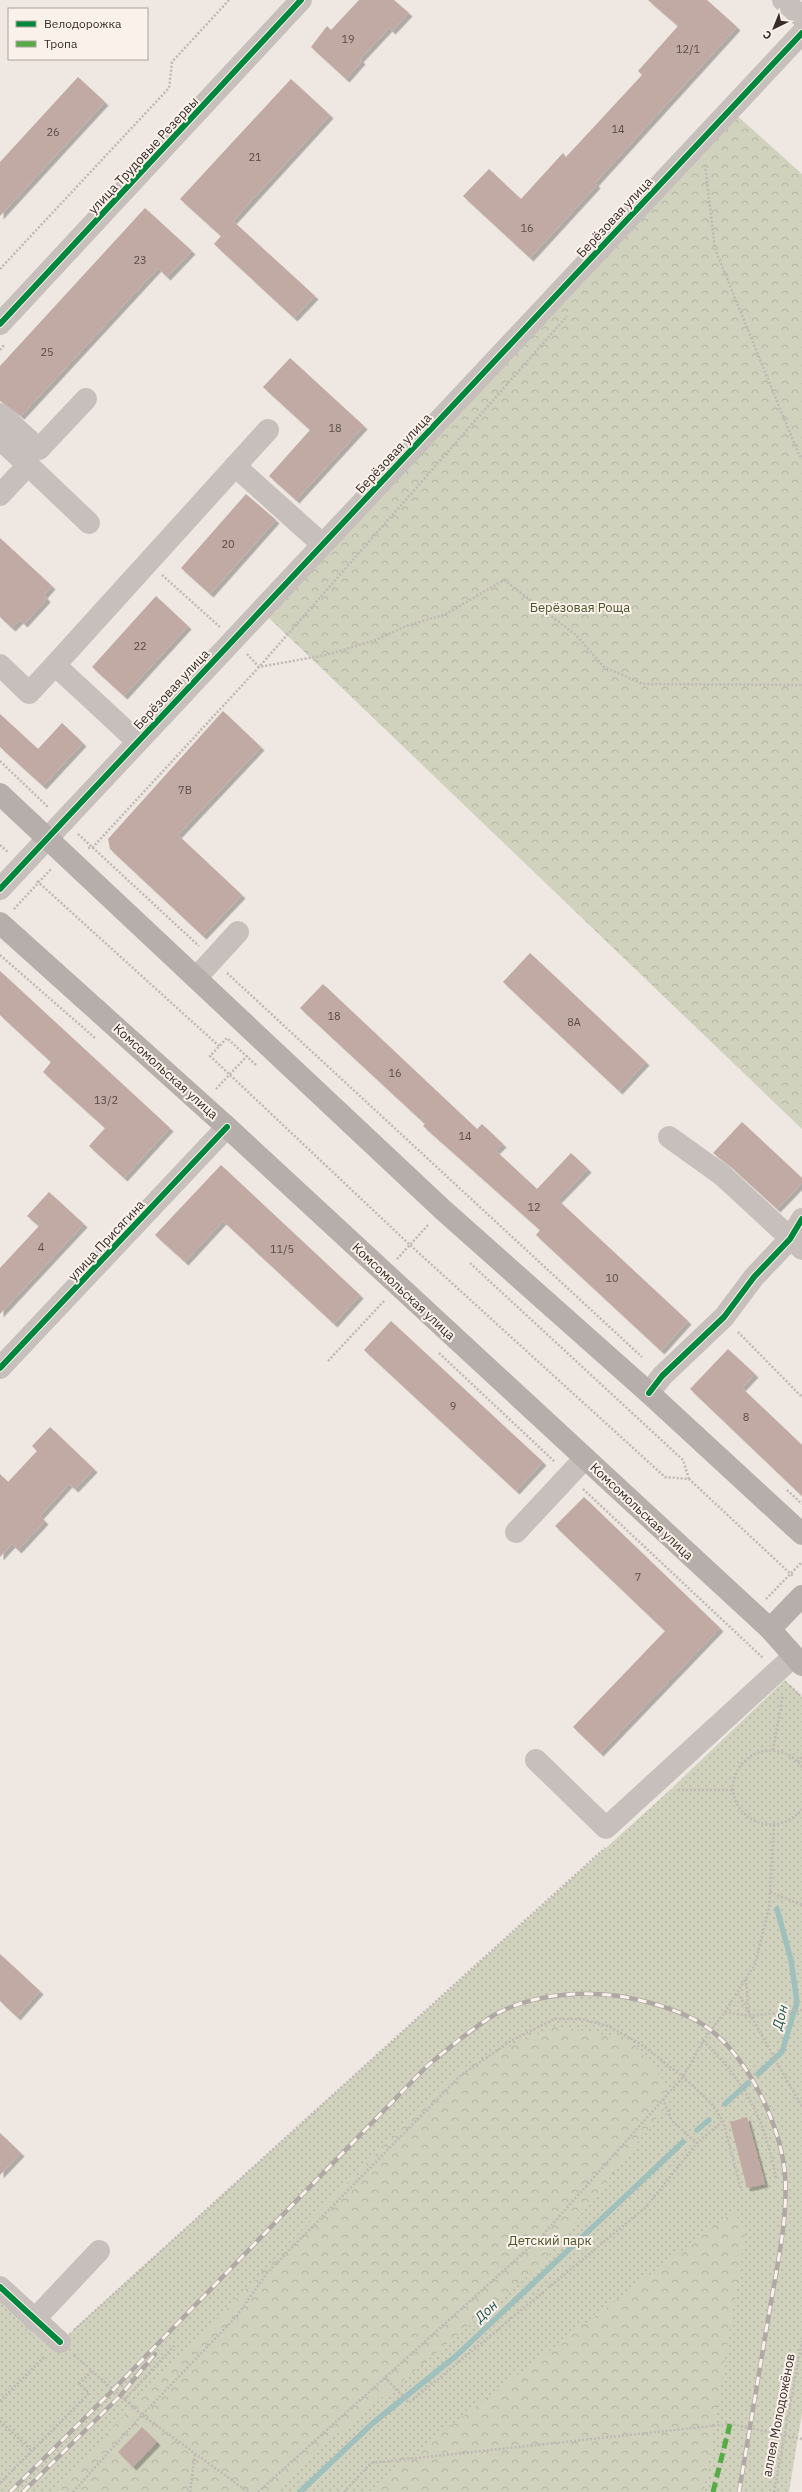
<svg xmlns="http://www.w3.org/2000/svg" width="802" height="2492" font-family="'IBM Plex Sans',sans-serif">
<defs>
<pattern id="green-dots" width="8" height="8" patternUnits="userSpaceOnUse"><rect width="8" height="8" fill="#d1d2bd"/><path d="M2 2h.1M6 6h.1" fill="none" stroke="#b4b4a2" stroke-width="1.8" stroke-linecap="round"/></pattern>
<pattern id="forest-crowns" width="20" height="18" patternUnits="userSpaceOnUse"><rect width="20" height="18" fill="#d1d2bd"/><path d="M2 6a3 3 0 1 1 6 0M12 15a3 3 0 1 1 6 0" fill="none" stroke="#b4b4a2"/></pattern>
<filter id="shadow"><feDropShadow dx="3.5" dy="3.5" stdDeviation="0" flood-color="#0004"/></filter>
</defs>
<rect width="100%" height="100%" fill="#eee7e2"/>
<polygon fill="url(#green-dots)" points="785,1680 802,1697 802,2413 789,2492 0,2492 0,2287 60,2342 670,1790"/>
<g fill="url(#forest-crowns)">
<polygon points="733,112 802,174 802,1129 267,616"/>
<polygon points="557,2026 631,2040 675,2095 540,2266 346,2428 317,2447 277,2492 56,2492 113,2427 455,2071"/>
<polygon points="733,2212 746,2229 704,2492 368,2492 463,2416"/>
</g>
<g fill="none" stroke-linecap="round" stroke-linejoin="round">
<g stroke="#9fc0bc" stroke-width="5.5">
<polyline points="758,2074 782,2052 797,2002 791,1960 777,1909"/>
<polyline points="725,2104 748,2083"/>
<polyline points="697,2130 709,2120"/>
<polyline points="300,2492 373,2423 456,2356 683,2142"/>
</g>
</g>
<g fill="#c1a9a4" filter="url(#shadow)">
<polygon points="359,0 394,0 409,13 392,31 389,28 360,59 362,61 346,79 311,47 327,26 331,30"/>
<polygon points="648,0 707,0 737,27 595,183 597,185 530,258 463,196 489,169 521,199 563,153 566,157 642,75 638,71 678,26"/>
<polygon points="78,77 105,102 0,216 0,162"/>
<polygon points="291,79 330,115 233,221 315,296 294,318 214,244 221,236 180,199"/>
<polygon points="145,208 192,251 167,277 158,268 21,416 0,401 0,366"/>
<polygon points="290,358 364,426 296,500 269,476 310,430 263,387"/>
<polygon points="246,494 276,520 210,594 181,568"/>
<polygon points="0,538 52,586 44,595 47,599 24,624 20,620 12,628 0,617"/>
<polygon points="156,596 188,626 124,696 92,667"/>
<polygon points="223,711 261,747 178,835 242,895 203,936 110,849 108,839"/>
<polygon points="0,714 38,749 62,723 83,743 43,786 0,747"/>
<polygon points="530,953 646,1062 619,1091 503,982"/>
<polygon points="0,971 170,1128 124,1178 89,1146 105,1128 43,1072 51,1062 0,1015"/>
<polygon points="323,984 477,1129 482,1124 503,1144 496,1151 537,1189 571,1153 588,1169 558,1200 688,1321 661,1351 536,1235 540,1230 423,1126 425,1124 300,1008"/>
<polygon points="742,1122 802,1178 802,1183 777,1209 730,1166 713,1153"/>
<polygon points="221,1165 360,1295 334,1324 223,1221 185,1262 155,1235"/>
<polygon points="49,1192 84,1224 0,1314 0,1268 39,1226 27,1216"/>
<polygon points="391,1321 543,1462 516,1491 364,1350"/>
<polygon points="728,1349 755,1374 742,1388 802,1445 802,1496 690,1389"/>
<polygon points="50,1427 94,1469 75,1489 69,1484 40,1516 45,1521 18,1550 12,1544 0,1557 0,1474 8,1482 37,1451 32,1446"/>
<polygon points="584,1497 720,1628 600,1753 573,1727 665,1631 555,1526"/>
<polygon points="0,1954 40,1991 17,2017 0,2001"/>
<polygon points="747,2117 765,2184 747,2188 730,2122"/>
<polygon points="0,2133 21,2153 0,2175"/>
<polygon points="142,2427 157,2442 133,2467 118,2452"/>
</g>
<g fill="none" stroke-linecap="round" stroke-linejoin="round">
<g stroke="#bfb8b4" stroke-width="2.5" stroke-dasharray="2 2" stroke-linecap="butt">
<polyline points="705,165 715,249 799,455 802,458"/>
<polyline points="0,269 169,88 172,62 229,0"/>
<polyline points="0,350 5,344"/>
<polyline points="162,575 220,627"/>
<polyline points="247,654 259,667 326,655 376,640 406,626 446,614 504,580 576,635 604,667 643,684 802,685"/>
<polyline points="0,761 49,808"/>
<polyline points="78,834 199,946"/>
<polyline points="0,845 8,852"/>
<polyline points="88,848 93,847 259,667 567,316"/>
<polyline points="37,881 219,1046"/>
<polyline points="14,909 52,868"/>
<polyline points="0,955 95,1038"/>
<polyline points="227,973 642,1357"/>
<polyline points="256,1065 227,1038 210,1056 410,1245 665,1477 689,1479 794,1577"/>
<polyline points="216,1089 248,1055"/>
<polyline points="397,1259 429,1224"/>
<polyline points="470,1263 683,1460 689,1479"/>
<polyline points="738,1332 802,1397"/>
<polyline points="439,1353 555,1462"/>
<polyline points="328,1361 384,1301"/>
<polyline points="583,1489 763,1658"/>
<polyline points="787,1490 802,1504"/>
<polyline points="766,1599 802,1562"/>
<polyline points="790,1686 802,1697"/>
<polyline points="773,1750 783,1695"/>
<polyline points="798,1762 802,1757"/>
<path d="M802,1767C793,1755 780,1749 765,1751C755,1752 747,1758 741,1765C712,1804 768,1849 802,1809"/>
<polyline points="678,1790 733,1790"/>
<polyline points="770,1892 802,1905"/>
<polyline points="746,1979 749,2014"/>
<polyline points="738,1993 802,2107"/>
<polyline points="725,2012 750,2016 802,2010"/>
<path d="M703,2041C746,2082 765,2120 776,2178"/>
<polyline points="663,2099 672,2121 697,2143"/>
<polyline points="74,2330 605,1848"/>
<polyline points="74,2355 142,2415 248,2492"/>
<polyline points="385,2377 409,2403 646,2207 697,2143 723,2121"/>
<polyline points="124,2400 175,2345"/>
<polyline points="0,2401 45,2356"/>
<polyline points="0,2421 32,2451"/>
<polyline points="0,2483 89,2393 79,2384 92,2371"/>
<polyline points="73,2492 142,2415 236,2317 267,2273 461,2075 511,2041 554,2019 581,2019 608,2026 642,2045 683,2077 711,2103 723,2121 741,2189"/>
<polyline points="190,2492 195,2454"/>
<polyline points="258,2492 541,2237 683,2077 703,2041 725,2012 755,1964 769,1908 774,1825"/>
<polyline points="344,2492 371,2463 730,2424 802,2439"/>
<polyline points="774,2492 802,2341"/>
</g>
<g stroke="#c7bfbb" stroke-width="22">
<polyline points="783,0 802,17"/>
<polyline points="0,324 301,0"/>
<polyline points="0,414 39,449 86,399"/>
<polyline points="0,439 28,465 0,495"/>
<polyline points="28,465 89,523"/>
<polyline points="235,466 322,544"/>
<polyline points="0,665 29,693 55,665 137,741"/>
<polyline points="55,665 268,430"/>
<polyline points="0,889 802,33"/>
<polyline points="196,978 238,932"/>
<polyline points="669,1137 722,1175 802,1249"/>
<polyline points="0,1368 227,1127"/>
<polyline points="649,1393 662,1376 724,1317 754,1277 790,1239 802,1219"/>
<polyline points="516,1532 585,1458"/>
<polyline points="536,1760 606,1828 794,1656"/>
<polyline points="0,2287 60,2342"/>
<polyline points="34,2320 99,2251"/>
</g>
<g stroke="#b6aeaa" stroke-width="22">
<polyline points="0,794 442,1209 649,1393 802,1534"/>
<polyline points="0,923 227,1127 770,1629 802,1665"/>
<polyline points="770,1629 802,1596"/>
</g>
<g stroke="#afa8a5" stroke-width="4.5">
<g id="rail">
<path d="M10,2492L113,2390L427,2066C449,2048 470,2030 494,2015C535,1992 594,1989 639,2000C664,2006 692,2015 712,2031C750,2062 781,2126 785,2175C788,2217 778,2261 771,2302C760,2365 750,2429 739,2492"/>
<polyline points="23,2492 120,2396 155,2354"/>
</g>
</g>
<use href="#rail" stroke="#faf1ea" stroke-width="3" stroke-dasharray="9" stroke-linecap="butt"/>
<polyline stroke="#55ab44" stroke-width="5" stroke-dasharray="10 5" stroke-linecap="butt" points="713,2492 730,2424"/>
<g stroke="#faf1ea" stroke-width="8">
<g id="cycleway">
<polyline points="0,324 301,0"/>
<polyline points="0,889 802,33"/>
<polyline points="0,1368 227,1127"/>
<polyline points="649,1393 662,1376 724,1317 754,1277 790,1239 802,1219"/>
<polyline points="0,2287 60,2342"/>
</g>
</g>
<use href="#cycleway" stroke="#00873e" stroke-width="6"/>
</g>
<g text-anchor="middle" stroke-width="4" stroke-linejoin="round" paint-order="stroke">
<g font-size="11" fill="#5a4b48">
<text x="348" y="43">19</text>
<text x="688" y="53">12/1</text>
<text x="618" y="133">14</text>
<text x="53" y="136">26</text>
<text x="255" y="161">21</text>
<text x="527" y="232">16</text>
<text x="140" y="264">23</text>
<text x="47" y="356">25</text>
<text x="335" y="432">18</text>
<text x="228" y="548">20</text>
<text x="140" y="650">22</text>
<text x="185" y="794">7В</text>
<text x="334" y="1020">18</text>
<text x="574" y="1026">8А</text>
<text x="395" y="1077">16</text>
<text x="106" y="1104">13/2</text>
<text x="465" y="1140">14</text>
<text x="534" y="1211">12</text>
<text x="41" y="1251">4</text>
<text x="282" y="1253">11/5</text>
<text x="612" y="1282">10</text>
<text x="453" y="1410">9</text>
<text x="746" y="1421">8</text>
<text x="638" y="1581">7</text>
</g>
<g font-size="13" fill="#382c29" stroke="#faf1ea">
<text transform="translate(143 155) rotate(-47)" y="5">улица Трудовые Резервы</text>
<text transform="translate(614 217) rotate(-47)" y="5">Берёзовая улица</text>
<text transform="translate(393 453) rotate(-47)" y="5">Берёзовая улица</text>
<text transform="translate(171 689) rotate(-47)" y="5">Берёзовая улица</text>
<text transform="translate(166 1071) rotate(42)" y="5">Комсомольская улица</text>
<text transform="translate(106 1240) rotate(-47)" y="5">улица Присягина</text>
<text transform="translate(404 1291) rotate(43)" y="5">Комсомольская улица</text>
<text transform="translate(642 1511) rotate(43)" y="5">Комсомольская улица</text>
<text transform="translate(778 2415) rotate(-79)" y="5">аллея Молодожёнов</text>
</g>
<g font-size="13" fill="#4b562e" stroke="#faf1ea">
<text x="580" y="612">Берёзовая Роща</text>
<text x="550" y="2245">Детский парк</text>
</g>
<g font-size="14" font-style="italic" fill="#1f5956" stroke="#faf1ea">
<text transform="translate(780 2017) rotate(-74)" y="5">Дон</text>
<text transform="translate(486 2311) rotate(-43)" y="5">Дон</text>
</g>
</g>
<rect x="8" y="8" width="140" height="52" fill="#faf1ea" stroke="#aca29d"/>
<rect x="16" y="21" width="20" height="6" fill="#00873e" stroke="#aca29d"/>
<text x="44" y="28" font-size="12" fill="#382c29">Велодорожка</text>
<rect x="16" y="41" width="20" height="6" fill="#55ab44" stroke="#aca29d"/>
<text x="44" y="48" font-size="12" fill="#382c29">Тропа</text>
<g transform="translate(774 28) rotate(223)" stroke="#faf1ea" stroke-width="3" paint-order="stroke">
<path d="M0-3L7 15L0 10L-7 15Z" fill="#382c29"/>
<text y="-6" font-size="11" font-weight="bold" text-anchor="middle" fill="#382c29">С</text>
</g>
</svg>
